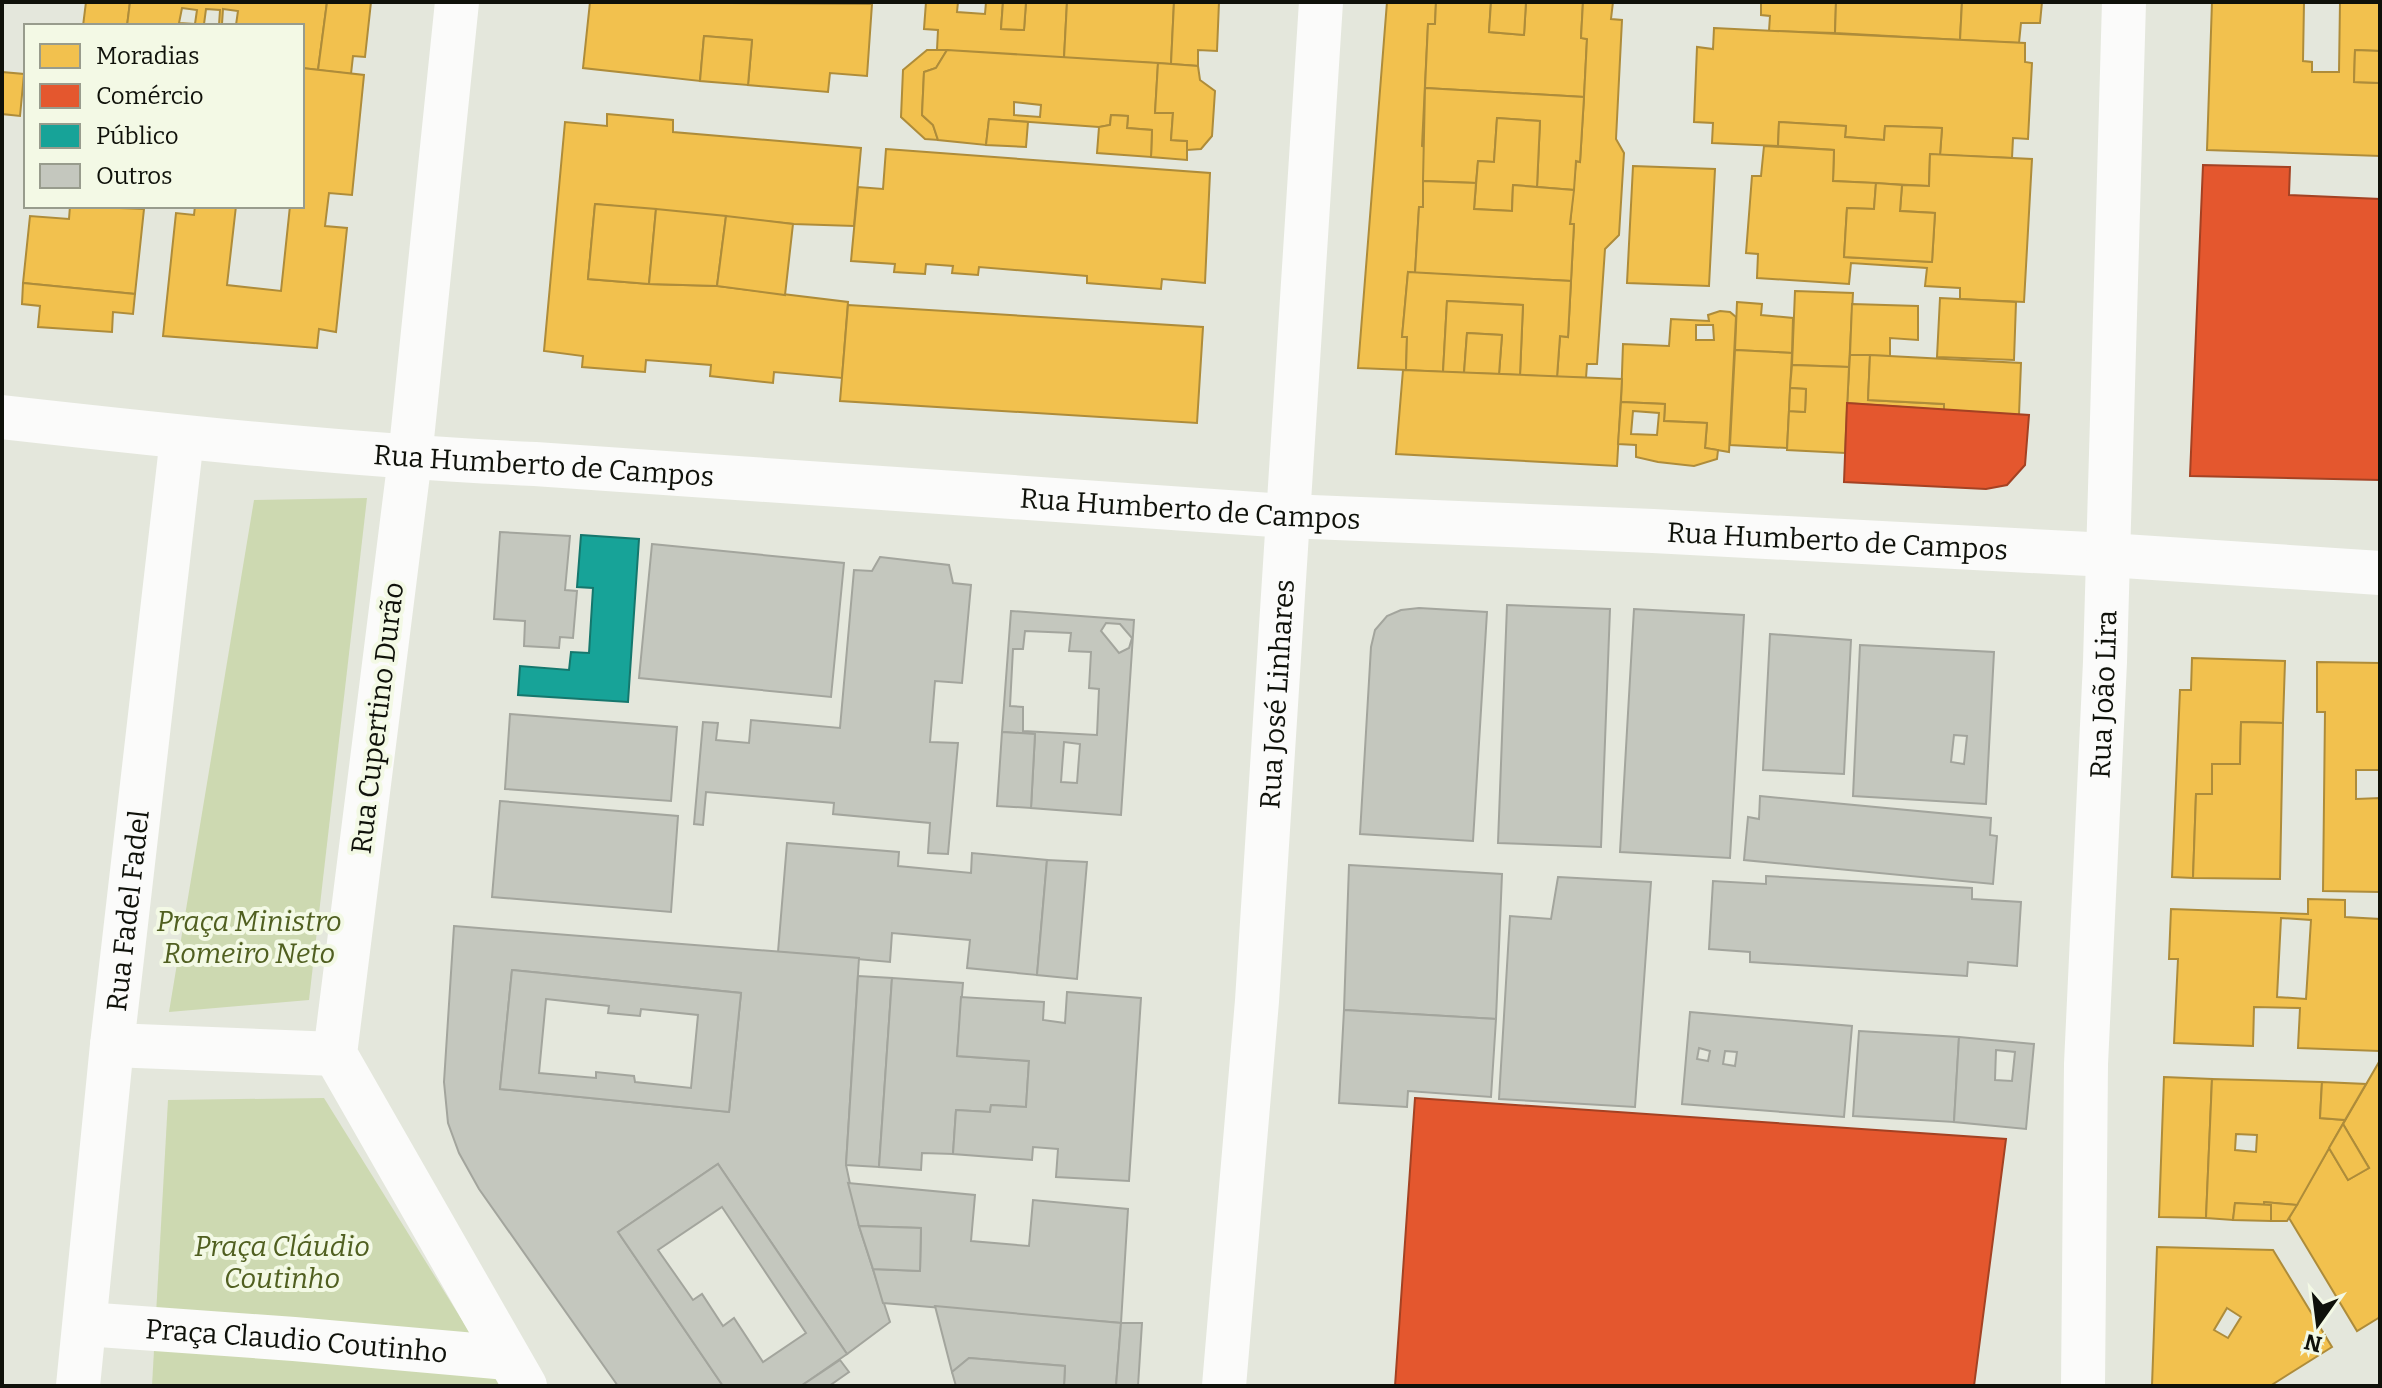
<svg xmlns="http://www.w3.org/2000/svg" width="2382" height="1388" font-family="Bitter,serif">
<rect width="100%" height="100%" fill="#e4e7dc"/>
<g fill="#cdd9b1">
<polygon points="367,498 309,1000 169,1012 254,500"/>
<polygon points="324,1098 503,1386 152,1386 168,1100"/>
</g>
<g fill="#f2c14e" stroke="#ae8c3a" stroke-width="2" fill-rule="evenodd">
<polygon points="86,2 130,2 127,26 83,26"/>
<path d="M130,2H327L318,70L302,68V26H127ZM182,8L197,10L195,24L179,23ZM206,9L220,10L219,25L204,24ZM223,9L238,11L236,25L222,24Z"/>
<polygon points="327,2 371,2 365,57 353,56 351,74 318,70"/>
<polygon points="590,2 872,4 867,76 830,73 828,92 748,85 752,40 704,36 700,81 583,68"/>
<polygon points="926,2 958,2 957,12 985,14 986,2 1003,2 1001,29 1024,30 1026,2 1067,2 1064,58 937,50 938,30 924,29"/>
<polygon points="1003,2 1026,2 1024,30 1001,29"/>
<polygon points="1067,2 1174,2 1171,64 1064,58"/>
<polygon points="1174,2 1219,2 1217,51 1198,50 1198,66 1171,64"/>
<polygon points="1387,2 1436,2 1435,24 1428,24 1422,146 1426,147 1423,207 1419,207 1415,273 1408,272 1402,337 1407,337 1406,370 1358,368"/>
<polygon points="1436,2 1491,2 1489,32 1524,35 1526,2 1583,2 1581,38 1587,39 1584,97 1425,88 1428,24 1435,24"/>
<polygon points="1491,2 1526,2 1524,35 1489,32"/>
<polygon points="1583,2 1613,2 1611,19 1622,20 1616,139 1624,153 1619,235 1605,249 1597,364 1587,364 1586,378 1557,377 1560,336 1568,337 1574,224 1570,224 1576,161 1580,162 1584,97 1587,39 1581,38"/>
<polygon points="1761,2 1836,2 1835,33 1769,31 1770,16 1761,15"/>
<polygon points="1836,2 1962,2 1960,40 1835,33"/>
<polygon points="1962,2 2042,2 2040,23 2021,23 2019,43 1960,40"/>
<polygon points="2212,2 2304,2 2303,61 2312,62 2312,72 2339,72 2340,2 2380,2 2380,51 2355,50 2354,82 2380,83 2380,156 2207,150"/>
<polygon points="1714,28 2025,43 2025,62 2032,63 2028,139 2013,138 2012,158 1940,155 1942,128 1885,126 1884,140 1845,137 1846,126 1779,122 1778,146 1712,143 1713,123 1694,122 1697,47 1713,49"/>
<polygon points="704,36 752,40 748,85 700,81"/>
<polygon points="927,50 947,50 936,68 924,72 922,115 933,125 938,140 925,139 901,117 903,70"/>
<path d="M947,50L1158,63L1155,113H1173L1171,140L1187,141V160L1151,157L1152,130L1127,128L1128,116L1111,115L1110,125L1099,127L989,119L986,145L938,140L933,125L922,115L924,72L936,68ZM1014,102L1041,105L1040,117L1014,115Z"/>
<polygon points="2355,50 2380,51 2380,83 2354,82"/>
<polygon points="1158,63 1198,66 1200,80 1215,91 1212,136 1201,149 1187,150 1187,141 1171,140 1173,113 1155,113"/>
<polygon points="302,68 364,75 352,195 329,193 325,226 347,228 336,332 319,329 317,348 163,336 176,213 194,215 195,206 236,206 227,285 281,291 290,206 302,206"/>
<polygon points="2,72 24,74 20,116 2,114"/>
<polygon points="1425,88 1584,97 1580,162 1576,161 1574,190 1537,187 1540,121 1497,118 1494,162 1478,161 1476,183 1423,181"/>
<polygon points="607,114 673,120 673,132 861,148 854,226 793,224 595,204 588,279 649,284 717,286 848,302 842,378 774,372 773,383 710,376 711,365 646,360 645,372 582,367 583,356 544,351 565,122 607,126"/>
<polygon points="1111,115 1128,116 1127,128 1152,130 1151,157 1097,153 1099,127 1110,125"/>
<polygon points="1497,118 1540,121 1537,187 1513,185 1512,211 1474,209 1478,161 1494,162"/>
<polygon points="989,119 1028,122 1026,147 986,145"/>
<polygon points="1779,122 1846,126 1845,137 1884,140 1885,126 1942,128 1940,155 1930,154 1929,186 1833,181 1834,150 1778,146"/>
<polygon points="1764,146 1834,150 1833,181 1876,183 1874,209 1847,208 1844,257 1932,262 1935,213 1900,211 1902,185 1929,186 1930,154 2032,159 2024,302 1960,299 1960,288 1925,286 1927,268 1851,263 1849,284 1757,278 1758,254 1746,253 1752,176 1761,176"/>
<polygon points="886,149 1210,173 1205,283 1162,279 1161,289 1087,283 1087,276 979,267 978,275 952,273 953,266 926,264 925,274 894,272 895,264 851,261 858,187 883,189"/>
<polygon points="1633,166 1715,169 1709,286 1627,283"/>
<polygon points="1423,181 1476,183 1474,209 1512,211 1513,185 1574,190 1570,224 1574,224 1571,281 1415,273 1419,207 1423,207"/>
<polygon points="1876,183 1902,185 1900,211 1935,213 1932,262 1844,257 1847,208 1874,209"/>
<polygon points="595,204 656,209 649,284 588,279"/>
<polygon points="70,206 144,209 135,294 23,283 30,216 69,219"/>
<polygon points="656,209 726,216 717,286 649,284"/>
<polygon points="726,216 793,224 785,295 717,286"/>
<polygon points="1408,272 1571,281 1568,337 1560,336 1557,377 1520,375 1523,305 1447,301 1443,372 1406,370 1407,337 1402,337"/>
<polygon points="23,283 135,294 133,314 113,312 112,332 38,327 40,306 22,304"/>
<polygon points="1795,291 1853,293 1849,367 1792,365"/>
<polygon points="1940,298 2016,302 2014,360 1937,357"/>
<polygon points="1447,301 1523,305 1520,375 1499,374 1502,335 1467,333 1464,373 1443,372"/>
<polygon points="1737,302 1762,304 1761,315 1793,318 1792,353 1735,350"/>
<polygon points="1852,304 1918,306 1918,340 1890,338 1890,356 1850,355"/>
<polygon points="848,305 1203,327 1197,423 840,401"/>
<path d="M1720,311L1730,312L1736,317L1729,452L1705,448L1707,423L1664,421L1665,404L1621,402L1623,344L1669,346L1671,319L1709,321L1708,315ZM1696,325H1713L1714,340H1696Z"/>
<polygon points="1467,333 1502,335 1499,374 1464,373"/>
<polygon points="1735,350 1792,353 1787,448 1730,445"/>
<polygon points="1850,355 1870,355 1868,400 1944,404 1944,410 1847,403"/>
<polygon points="1870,355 2021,363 2019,415 1944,410 1944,404 1868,400"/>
<polygon points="1792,365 1849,367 1845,453 1787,450 1789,411 1805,412 1806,389 1790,388"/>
<polygon points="1403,370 1622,379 1617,466 1396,454"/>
<polygon points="1790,388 1806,389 1805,412 1789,411"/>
<path d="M1621,402L1665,404L1664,421L1707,423L1705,448L1718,450L1717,459L1694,466L1658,462L1636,457V445L1618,444ZM1633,411L1659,413L1657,435L1631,434Z"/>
<polygon points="2192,658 2285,661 2283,723 2241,722 2240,764 2212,764 2212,794 2196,794 2193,878 2172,877 2180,690 2191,690"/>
<polygon points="2317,662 2380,663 2380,770 2356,770 2356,799 2380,798 2380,892 2323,891 2325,712 2317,712"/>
<polygon points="2241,722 2283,723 2280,879 2193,878 2196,794 2212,794 2212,764 2240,764"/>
<path d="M2308,899L2345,900V917L2380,919L2379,1051L2298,1048L2300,1008L2254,1007L2253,1046L2174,1043L2178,959H2169L2171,909L2308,914ZM2281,918L2311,920L2306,999L2277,997Z"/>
<polygon points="2379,1062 2380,1317 2357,1331 2289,1218 2329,1148 2348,1180 2369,1168 2343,1124"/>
<polygon points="2164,1077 2212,1079 2206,1218 2159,1217"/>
<path d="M2212,1079L2322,1082L2320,1118L2345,1120L2297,1205L2264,1202V1205L2235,1203L2233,1220L2206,1218ZM2236,1134L2257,1135L2256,1152L2235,1150Z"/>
<polygon points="2322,1082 2366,1084 2345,1120 2320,1118"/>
<polygon points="2343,1124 2369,1168 2348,1180 2329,1148"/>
<polygon points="2264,1202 2297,1205 2287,1221 2271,1221 2271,1205 2264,1205"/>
<polygon points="2235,1203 2271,1205 2271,1221 2233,1220"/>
<path d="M2157,1247L2273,1250L2332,1347L2270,1386H2152ZM2227,1308L2241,1317L2228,1338L2214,1330Z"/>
</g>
<g fill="#e4572e" stroke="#a44223" stroke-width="2">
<polygon points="2203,165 2290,167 2289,195 2380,199 2380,480 2190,476"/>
<polygon points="1847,403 2029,415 2025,465 2007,485 1986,489 1844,482"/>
<polygon points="1415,1098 2006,1139 1974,1386 1395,1386"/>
</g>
<polygon fill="#17a398" stroke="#15776d" stroke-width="2" points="581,535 639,539 628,702 518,695 520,666 569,670 571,652 589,653 593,588 577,587"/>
<g fill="#c4c7be" stroke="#a3a59d" stroke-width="2" fill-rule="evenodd">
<polygon points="500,532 570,536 565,590 577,591 573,638 560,637 559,648 524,646 525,621 494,619"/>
<polygon points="652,544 844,563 831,697 639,678"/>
<polygon points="880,557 949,565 953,583 971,585 962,683 935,681 930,742 958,743 948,854 928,853 930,823 833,814 834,803 706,792 703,825 694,824 703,722 718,723 716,740 749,743 751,720 840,728 854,570 872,571"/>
<polygon points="1507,605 1610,609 1601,847 1498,843"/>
<polygon points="1419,608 1487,612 1473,841 1360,834 1371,647 1375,630 1387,616 1401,610"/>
<polygon points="1634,609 1744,615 1730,858 1620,852"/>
<path d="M1011,611L1134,620L1121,815L1031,808L1035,734L1002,732ZM1106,623L1120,624L1132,638L1129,648L1119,653L1101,631ZM1025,631L1071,633L1069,651L1091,652L1089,688L1099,689L1097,735L1023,731V707L1010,706L1013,649H1023ZM1064,742L1080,744L1077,783L1061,782Z"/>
<polygon points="1770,634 1851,640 1844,774 1763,770"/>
<path d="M1860,645L1994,652L1986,804L1853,796ZM1954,735L1967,736L1964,764L1951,762Z"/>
<polygon points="510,714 677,727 671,801 505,789"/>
<polygon points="1002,732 1035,734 1031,808 997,806"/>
<polygon points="1760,796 1991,818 1990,835 1997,836 1993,884 1744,860 1748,817 1759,819"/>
<polygon points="500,801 678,816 671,912 492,897"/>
<polygon points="787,843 899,852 898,866 971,873 972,853 1047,860 1037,975 967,968 970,940 892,933 890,962 778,952"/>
<polygon points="1047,860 1087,862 1077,979 1037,975"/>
<polygon points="1349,865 1502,874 1496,1019 1344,1010"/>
<polygon points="1766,876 1972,888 1972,899 2021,902 2017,966 1968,962 1967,976 1750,962 1750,952 1709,949 1713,881 1766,884"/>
<polygon points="1558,877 1651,882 1635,1107 1499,1099 1510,916 1551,919"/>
<path d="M454,926L859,958L846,1165L859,1226L890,1322L847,1354L718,1164L618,1232L723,1386H618L479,1189L459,1153L448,1123L444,1082ZM512,970L741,993L729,1112L500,1089Z"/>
<path d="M512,970L741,993L729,1112L500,1089ZM546,999L609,1006L608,1013L640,1016L641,1009L698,1015L691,1088L635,1082L634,1076L596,1072V1078L539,1073Z"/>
<polygon points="858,976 892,978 879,1167 846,1165"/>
<polygon points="892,978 963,983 957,1056 1029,1061 1026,1107 991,1105 990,1112 956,1110 953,1154 922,1153 921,1170 879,1167"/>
<polygon points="1067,992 1141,998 1129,1181 1056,1177 1058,1149 1033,1147 1032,1160 953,1154 956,1110 990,1112 991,1105 1026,1107 1029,1061 957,1056 961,997 1044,1002 1043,1020 1065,1023"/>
<polygon points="1344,1010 1496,1019 1491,1097 1408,1091 1407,1107 1339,1103"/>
<path d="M1690,1012L1852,1026L1844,1117L1682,1104ZM1699,1048L1710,1051L1708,1061L1697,1059ZM1725,1051L1737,1052L1735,1066L1723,1064Z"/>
<polygon points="1859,1031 1959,1037 1954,1122 1853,1116"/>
<path d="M1959,1037L2034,1044L2026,1129L1954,1122ZM1996,1050L2015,1052L2012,1081L1995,1080Z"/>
<path d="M718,1164L847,1354L801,1386H723L618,1232ZM722,1207L806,1333L763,1362L734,1318L723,1326L702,1294L693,1300L658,1250Z"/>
<polygon points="848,1183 975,1195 971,1241 1029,1246 1033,1200 1128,1209 1121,1323 883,1303 873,1269 920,1271 921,1228 859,1226"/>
<polygon points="859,1226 921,1228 920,1271 873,1269"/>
<polygon points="935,1306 1121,1323 1116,1386 1064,1386 1065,1366 969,1358 952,1372"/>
<polygon points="1121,1323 1142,1323 1138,1386 1116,1386"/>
<polygon points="969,1358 1065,1366 1064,1386 956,1386 952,1372"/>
<polygon points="840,1360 849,1372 829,1386 801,1386"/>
</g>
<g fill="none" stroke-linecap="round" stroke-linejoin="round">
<g stroke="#fbfbfa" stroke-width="44">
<polyline points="457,2 410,458 335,1054 525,1386"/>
<path id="s1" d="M2,417C180,437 357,456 535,464L1287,516L1653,531L2108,555L2380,573"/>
<polyline points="112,1045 335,1054"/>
<path id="s2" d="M85,1324L294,1339L508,1358"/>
<path id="s3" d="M78,1386L112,1045L182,438"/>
<path id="s4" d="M1224,1386L1257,1001L1321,2"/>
<path id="s5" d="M2083,1386L2086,1064L2105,662L2124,2"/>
</g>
</g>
<g text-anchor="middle" stroke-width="8" stroke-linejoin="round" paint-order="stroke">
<g font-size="28" fill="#0f110a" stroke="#f3f9e5">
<text dy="10" stroke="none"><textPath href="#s1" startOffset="544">Rua Humberto de Campos</textPath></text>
<text dy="10" stroke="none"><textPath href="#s1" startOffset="1192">Rua Humberto de Campos</textPath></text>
<text dy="10" stroke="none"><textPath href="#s1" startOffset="1840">Rua Humberto de Campos</textPath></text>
<text dy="10" stroke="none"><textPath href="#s4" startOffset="694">Rua José Linhares</textPath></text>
<text dy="10" stroke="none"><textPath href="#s5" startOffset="692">Rua João Lira</textPath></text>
<text transform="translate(377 718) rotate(-83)" y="10">Rua Cupertino Durão</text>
<text dy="10" stroke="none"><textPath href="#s3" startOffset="478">Rua Fadel Fadel</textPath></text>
<text dy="10" stroke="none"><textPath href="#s2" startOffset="212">Praça Claudio Coutinho</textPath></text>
</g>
<g font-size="28" font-style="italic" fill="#505f20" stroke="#f3f9e5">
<text x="249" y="931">Praça Ministro<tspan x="249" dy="32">Romeiro Neto</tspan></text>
<text x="282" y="1256">Praça Cláudio<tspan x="282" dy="32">Coutinho</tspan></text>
</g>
</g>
<rect width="2382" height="1388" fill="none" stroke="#0f110a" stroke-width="8"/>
<rect x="24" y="24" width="280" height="184" fill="#f3f9e5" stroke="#989c8d" stroke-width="2"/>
<rect x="40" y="44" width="40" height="24" fill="#f2c14e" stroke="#989c8d" stroke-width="2"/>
<text x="96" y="64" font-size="24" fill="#0f110a">Moradias</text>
<rect x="40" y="84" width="40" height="24" fill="#e4572e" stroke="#989c8d" stroke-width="2"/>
<text x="96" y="104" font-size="24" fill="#0f110a">Comércio</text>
<rect x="40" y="124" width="40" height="24" fill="#17a398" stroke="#989c8d" stroke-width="2"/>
<text x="96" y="144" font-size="24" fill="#0f110a">Público</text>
<rect x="40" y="164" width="40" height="24" fill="#c4c7be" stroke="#989c8d" stroke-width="2"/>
<text x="96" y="184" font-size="24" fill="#0f110a">Outros</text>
<g transform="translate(2318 1324) rotate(194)" stroke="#f3f9e5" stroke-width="6" paint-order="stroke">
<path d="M0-6L14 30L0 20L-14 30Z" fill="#0f110a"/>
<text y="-12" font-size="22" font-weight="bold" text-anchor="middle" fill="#0f110a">N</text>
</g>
</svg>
